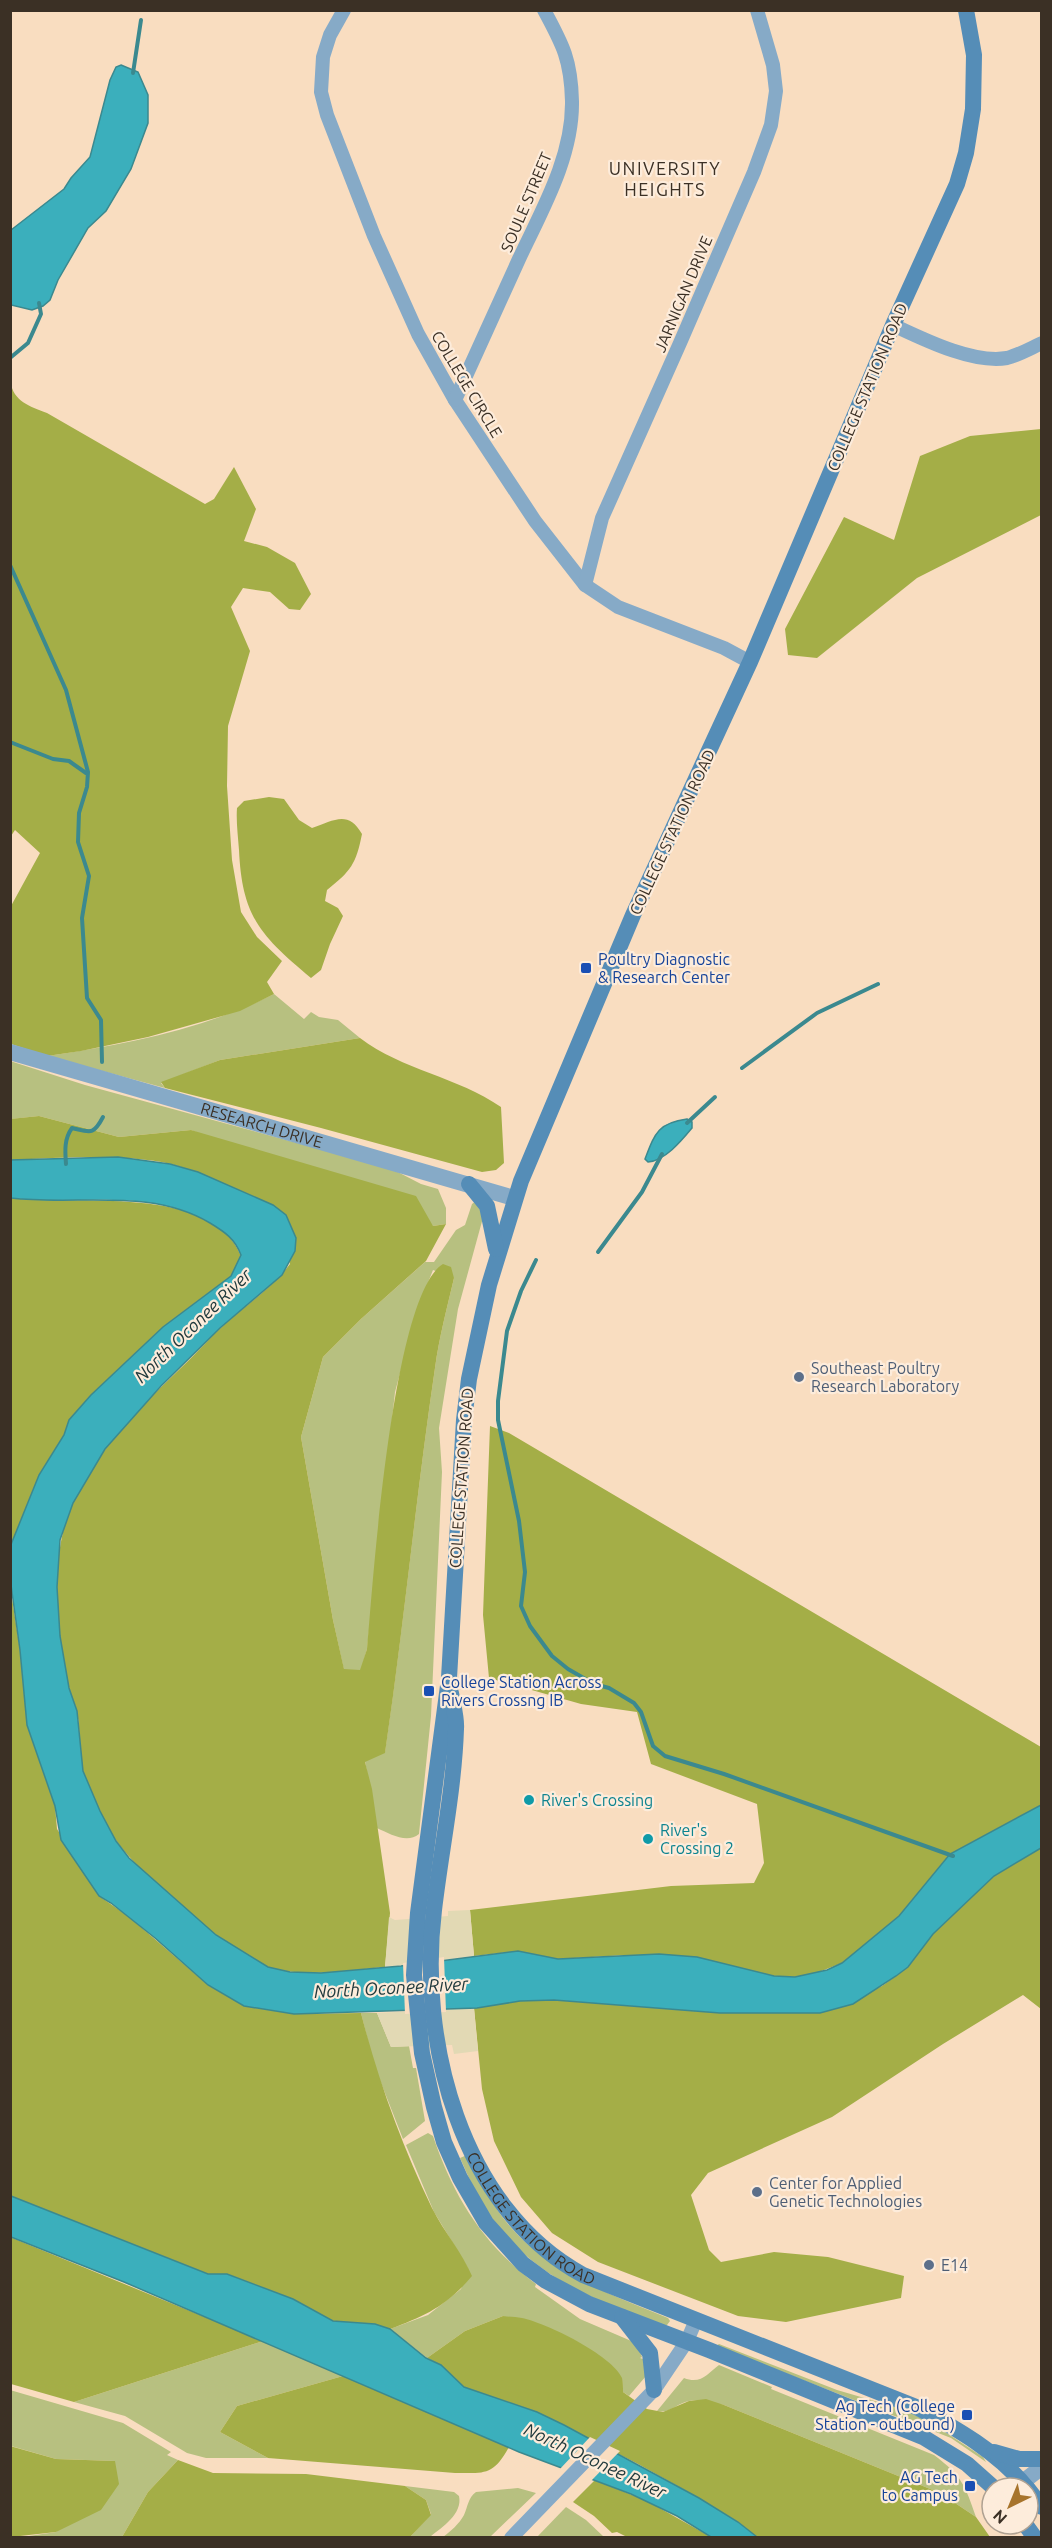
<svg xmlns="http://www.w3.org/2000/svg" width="1052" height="2548" font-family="Ubuntu,sans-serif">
<rect width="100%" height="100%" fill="#f9ddc0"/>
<g fill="#b7c080">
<path d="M274,994L304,1019L311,1012L319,1017L338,1020L360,1038L220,1060L161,1083L165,1088L47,1056C123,1045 205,1029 274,994Z"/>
<polygon points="10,1061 85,1085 392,1169 421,1184 438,1189 446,1208 446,1224 433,1226 191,1130 119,1137 39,1116 11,1119"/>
<path d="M476,1201L484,1214L458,1309L439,1428L442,1472L431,1716L419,1834C407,1844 390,1834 377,1828L365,1761L385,1752C404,1624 416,1496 435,1368C439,1338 447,1308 454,1278L433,1270L417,1310L395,1392L367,1649L361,1670H344L333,1620L301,1437L323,1357L361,1319L425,1262H434L456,1230L465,1225L472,1204Z"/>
<polygon points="361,2013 377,2013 391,2047 409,2046 413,2068 416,2068 425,2121 403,2139 374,2065"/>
<path d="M428,2133L433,2136C454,2198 483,2244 536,2284L535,2287L580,2319L636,2343L642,2357L640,2358L643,2359L646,2376L629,2396L623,2392L622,2379L503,2316L465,2331L427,2358L390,2329L428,2315L461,2289L468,2268L434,2212L406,2145Z"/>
<path d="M467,2155L468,2163L473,2167C481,2181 489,2197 498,2211C539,2270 605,2292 668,2318L670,2321L667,2325L663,2326C594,2299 538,2280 491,2218C478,2201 468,2175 460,2158Z"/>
<polygon points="263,2341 343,2376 237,2406 220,2432 268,2458 206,2458 187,2453 125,2416 74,2402"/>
<polygon points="719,2344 837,2390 902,2409 933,2424 983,2457 986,2462 951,2438 716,2346"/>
<path d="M719,2365L772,2387L771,2389L934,2455C962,2476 965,2485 976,2517L940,2493L724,2405C714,2404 699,2399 689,2401C677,2403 670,2414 657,2411L684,2378C701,2385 708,2373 719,2365Z"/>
<polygon points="10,2390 123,2423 171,2452 167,2455 178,2460 148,2492 122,2537 22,2537 56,2532 115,2461 56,2459 11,2446"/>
<path d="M405,2486L454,2492L459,2496C463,2514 442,2527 430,2537H410L431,2514L426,2500Z"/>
<path d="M518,2488L536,2493L490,2537H443C451,2531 459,2524 464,2515C468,2506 468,2498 476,2492Z"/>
<polygon points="566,2507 586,2520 604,2537 537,2537"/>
</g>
<g fill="#a4ae47">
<path d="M10,381C14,402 29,406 47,413L205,504L214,499L234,467L256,509L244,541L267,547L295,563L311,594L300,610L289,609L270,592L243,588L231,607L250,651L228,726L227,786L232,860L241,912L257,937L282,961L267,982L274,994L240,1011L148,1037L81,1051L47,1056L11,1044V906L40,853L15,830L11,836Z"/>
<polygon points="1041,429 1041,515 917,578 817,658 788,655 785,629 844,517 894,540 920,456 970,436"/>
<path d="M269,797L284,799L299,820L312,828C333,821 348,809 362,834C356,864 351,871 327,890L325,901L338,908L343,916L330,944L321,970L311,978C261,936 242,917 239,850C238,836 236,821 237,808L244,801Z"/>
<path d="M360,1038C402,1070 458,1077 501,1107L504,1163L496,1170L482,1172L321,1128L165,1088L161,1082L220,1060Z"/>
<path d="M39,1116L119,1137L191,1130L416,1196L433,1226L446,1224L426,1261L361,1319L323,1357L301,1437L333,1620L344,1669L360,1670L367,1649C373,1582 392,1295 443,1264L451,1267L454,1278C447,1308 439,1338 435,1368C416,1496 404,1625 385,1753L365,1762L372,1789L390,1913L385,1967C348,1970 308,1978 271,1968C236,1959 140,1874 118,1843C103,1824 90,1795 83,1772C78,1753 81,1731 77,1712C76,1704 71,1697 69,1689C55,1634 49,1555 73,1502C99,1447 142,1405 185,1364C199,1351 210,1337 224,1325C246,1305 272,1288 290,1264L273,1205C238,1194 207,1173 171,1164C119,1153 63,1158 11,1160L10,1119Z"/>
<path d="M11,1198C73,1206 213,1183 241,1256L231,1276L163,1327L91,1395L69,1420L64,1435L39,1475L11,1547Z"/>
<polygon points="490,1426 509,1433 1041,1747 1041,1805 950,1854 899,1916 882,1931 842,1963 811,1975 795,1977 774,1976 748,1971 626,1955 558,1959 518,1951 474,1956 470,1910 671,1886 754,1883 764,1863 757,1804 651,1764 637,1712 581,1704 489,1678 483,1615"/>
<path d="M10,1585L20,1650L27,1725L55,1806L57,1829L99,1896L128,1916L208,1985L244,2006L294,2014L361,2013C378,2080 402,2146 432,2208C444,2232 462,2252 472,2276C447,2306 425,2316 390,2329L375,2324L333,2321L293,2299L227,2274H208L11,2196Z"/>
<polygon points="1041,1848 1041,2009 1023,1995 943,2044 832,2117 708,2173 691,2195 709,2250 721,2262 774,2252 828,2257 904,2276 901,2298 786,2322 738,2316 598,2262 552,2233 521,2197 494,2141 482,2089 474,2008 520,2001 554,2000 720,2013 820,2013 882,1986 896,1976 908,1967 933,1934 994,1876"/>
<polygon points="10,2237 263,2341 74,2402 11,2384"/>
<path d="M503,2316C510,2317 516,2317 522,2318C546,2323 612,2355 622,2378C623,2382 623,2388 623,2392L647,2409L663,2412L689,2401L706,2399L724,2405L940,2493L976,2517L990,2537H757L738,2522L699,2498L638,2464L537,2412L464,2387L441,2365L427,2358L465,2331Z"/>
<path d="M343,2376L509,2447C493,2476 485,2473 455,2473L268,2458L220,2432L237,2406Z"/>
<polygon points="10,2446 56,2459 115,2461 119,2484 101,2510 56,2532 11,2537"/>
<polygon points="178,2460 213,2473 306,2474 405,2486 426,2500 431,2515 410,2537 122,2537 148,2492"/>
<polygon points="595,2480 647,2501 711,2537 627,2537 617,2532 612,2533 594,2516 573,2502"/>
</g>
<g fill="#e2d9b4">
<polygon points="470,1910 474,1956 385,1967 389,1917 395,1920 448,1916 448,1911"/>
<polygon points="474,2008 478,2051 454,2054 452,2045 391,2047 377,2013"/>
</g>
<g fill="#3bafbc" stroke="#3b898f" stroke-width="1.5">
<polygon points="121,65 138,72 148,95 148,123 131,169 106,211 88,228 58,280 50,300 43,306 32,310 11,305 11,230 64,189 71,178 90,157 110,80 116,67"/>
<path d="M687,1119L692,1122V1128C682,1140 665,1161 648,1162L645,1159C655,1133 658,1123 687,1119Z"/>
<path d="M118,1157L170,1164L198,1172L273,1205L286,1215L296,1238L295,1251L282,1275L220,1328L161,1386L105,1449L73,1503L60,1540L57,1587L60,1636L69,1688L77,1711L83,1771L100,1811L116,1841L129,1858L216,1935L268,1967L290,1972L321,1973L401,1966L518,1951L558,1959L659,1954L697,1957L774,1976L795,1977L827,1970L842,1963L899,1916L950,1854L1041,1805V1848L994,1876L933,1934L908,1967L896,1976L853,2004L820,2013H720L554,2000L520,2001L477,2008L294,2014L244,2006L208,1985L155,1938L111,1903L99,1896L61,1840L55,1806L27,1725L20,1650L11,1585L10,1547L39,1475L64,1435L69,1420L91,1395L163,1327L231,1276L241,1255C235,1239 225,1232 210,1223C150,1187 77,1206 11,1198L10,1160Z"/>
<polygon points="11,2196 208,2274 227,2274 293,2299 333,2321 375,2324 390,2329 426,2358 441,2365 464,2387 537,2412 564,2425 699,2498 738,2522 757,2537 711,2537 677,2516 631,2494 519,2452 124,2282 11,2237"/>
</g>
<g fill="#f9ddc0">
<polygon points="444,1957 446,2012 405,2014 403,1963"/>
<polygon points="590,2437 620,2451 591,2481 559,2470"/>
</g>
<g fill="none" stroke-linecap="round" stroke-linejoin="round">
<g stroke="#3b898f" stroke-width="4">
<polyline points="133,73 141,20"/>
<polyline points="10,358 28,343 41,314 39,303"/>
<polyline points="10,565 66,690 88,772 87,787 79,813 78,842 89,876 82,918 87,998 101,1020 102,1062"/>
<polyline points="10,742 53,759 69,761 86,773"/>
<polyline points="742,1068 817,1013 878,984"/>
<polyline points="687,1123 715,1097"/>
<path d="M66,1164C65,1151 64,1139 72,1128C90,1132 93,1136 103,1117"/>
<polyline points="598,1252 642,1192 662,1154"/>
<polyline points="536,1260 521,1291 507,1331 498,1401 498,1420 519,1521 525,1572 521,1606 530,1626 552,1656 568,1669 594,1684 609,1688 634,1703 641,1712 653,1746 665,1756 724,1774 953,1856"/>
</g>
<g stroke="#86aac7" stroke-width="14">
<polyline points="344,10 330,35 323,57 321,92 327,115 374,236 418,334 455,400 535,521 585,585 618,607 724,648 750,662"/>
<path d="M893,325C923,339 973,364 1007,358C1019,355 1031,348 1042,343"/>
<path d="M455,400C476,353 498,306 519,259C542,210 573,157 572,101C571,60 563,45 544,10"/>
<polyline points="585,585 602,518 680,343 754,172 771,125 776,91 773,65 757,10"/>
<polyline points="511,2538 654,2390 687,2341 696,2320"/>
</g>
<g stroke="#86aac7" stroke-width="16">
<path id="s1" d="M10,1052L514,1198"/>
<polyline points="1015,2488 1042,2467"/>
</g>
<g stroke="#558db7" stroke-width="16">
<polyline points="966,10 974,55 973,109 966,153 957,184 893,325 750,662 633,915 521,1181 489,1285 469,1379 464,1420 449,1678 418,1913 414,1975 422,2053 434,2107 444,2142 460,2178 486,2223 523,2264 546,2281 589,2304 709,2350 923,2437 967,2464 994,2488"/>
<polyline points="469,1184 487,1206 496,1249"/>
<path id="s2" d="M451,1693C453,1705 457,1718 456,1729C454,1790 441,1850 434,1910C418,2040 460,2208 583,2275L916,2407C956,2428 998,2452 1027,2488"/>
<polyline points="622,2317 650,2353 654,2390"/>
<polyline points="994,2452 1019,2459 1042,2459"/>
<polyline points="1028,2489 1042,2507"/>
<polyline points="1025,2524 1035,2538"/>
</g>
</g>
<g fill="#1a4fb4" stroke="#fdecdb" stroke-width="2">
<rect x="580" y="962" width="12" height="12" rx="3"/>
<rect x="423" y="1685" width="12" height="12" rx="3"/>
<rect x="961" y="2409" width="12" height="12" rx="3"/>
<rect x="964" y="2480" width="12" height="12" rx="3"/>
</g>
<g fill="#5c6f8a" stroke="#fdecdb" stroke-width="2">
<circle cx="799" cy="1377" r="6"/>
<circle cx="757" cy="2192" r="6"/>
<circle cx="929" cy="2265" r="6"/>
</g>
<g fill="#0f9aa8" stroke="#fdecdb" stroke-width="2">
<circle cx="529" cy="1800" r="6"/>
<circle cx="648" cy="1839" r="6"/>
</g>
<g text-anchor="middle" stroke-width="4.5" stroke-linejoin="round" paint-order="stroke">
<g font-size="16" fill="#3b3025" stroke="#fdecdb">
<text transform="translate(526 202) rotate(-67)" y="6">SOULE STREET</text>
<text transform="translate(683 294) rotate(-67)" y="6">JARNIGAN DRIVE</text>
<text transform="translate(467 384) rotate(59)" y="6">COLLEGE CIRCLE</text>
<text transform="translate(867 387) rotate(-67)" y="6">COLLEGE STATION ROAD</text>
<text transform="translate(672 832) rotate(-65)" y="6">COLLEGE STATION ROAD</text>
<text dy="6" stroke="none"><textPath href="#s1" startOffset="262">RESEARCH DRIVE</textPath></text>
<text transform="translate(461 1478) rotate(-86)" y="6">COLLEGE STATION ROAD</text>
<text dy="6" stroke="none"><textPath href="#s2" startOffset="558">COLLEGE STATION ROAD</textPath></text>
</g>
<g font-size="16" fill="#164399" stroke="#fdecdb" text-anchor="start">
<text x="598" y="965">Poultry Diagnostic<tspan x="598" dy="18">&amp; Research Center</tspan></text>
<text x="441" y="1688">College Station Across<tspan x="441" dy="18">Rivers Crossng IB</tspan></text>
<text x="955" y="2412" text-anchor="end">Ag Tech (College<tspan x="955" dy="18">Station - outbound)</tspan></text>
<text x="958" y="2483" text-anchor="end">AG Tech<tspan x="958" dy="18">to Campus</tspan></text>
</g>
<g font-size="16" fill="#4e5e75" stroke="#fdecdb" text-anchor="start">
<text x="811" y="1374">Southeast Poultry<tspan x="811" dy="18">Research Laboratory</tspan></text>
<text x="769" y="2189">Center for Applied<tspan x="769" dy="18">Genetic Technologies</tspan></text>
<text x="941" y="2271">E14</text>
</g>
<g font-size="16" fill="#0d838f" stroke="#fdecdb" text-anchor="start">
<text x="541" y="1806">River's Crossing</text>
<text x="660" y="1836">River's<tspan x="660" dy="18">Crossing 2</tspan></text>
</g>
<g font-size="18" letter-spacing="1.5" fill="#3b3025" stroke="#fdecdb">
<text x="665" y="175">UNIVERSITY<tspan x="665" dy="21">HEIGHTS</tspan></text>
</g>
<g font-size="18" font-style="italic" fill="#213a3d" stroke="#fdecdb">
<text transform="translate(193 1326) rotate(-44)" y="6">North Oconee River</text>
<text transform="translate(391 1988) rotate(-3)" y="6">North Oconee River</text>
<text transform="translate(595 2461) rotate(25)" y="6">North Oconee River</text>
</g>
</g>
<rect width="1052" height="2548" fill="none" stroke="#3b3025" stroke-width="24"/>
<g transform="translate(1010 2506) rotate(223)"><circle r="28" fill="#fdecdb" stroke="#afa192" stroke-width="1.5"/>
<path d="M0-4.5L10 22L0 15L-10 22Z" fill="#a7742c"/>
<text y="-9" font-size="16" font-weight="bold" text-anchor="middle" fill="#3b3025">N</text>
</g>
</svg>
